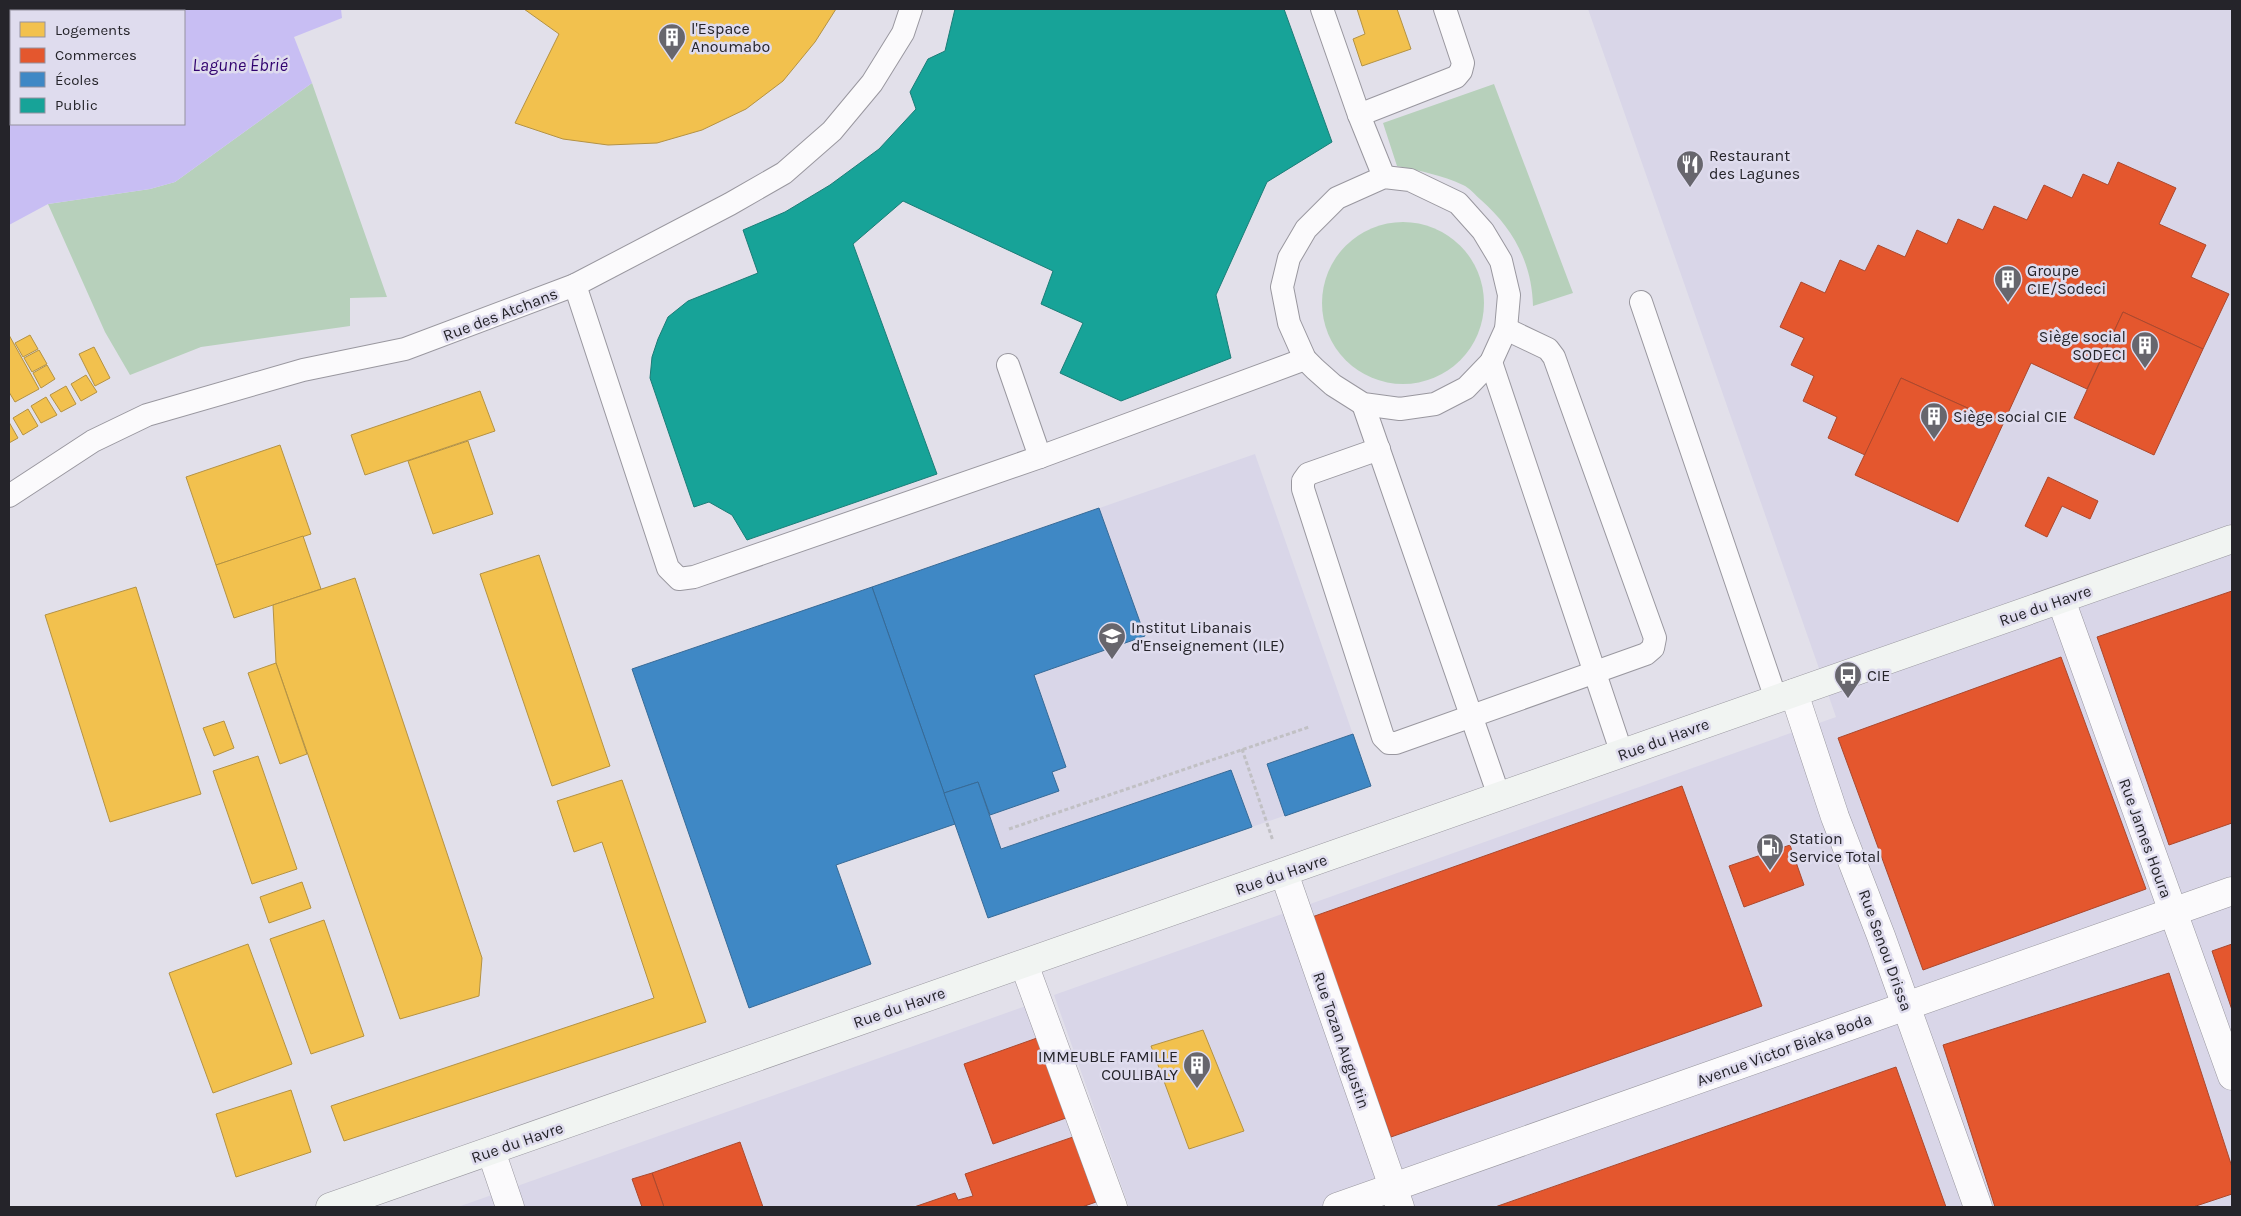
<svg xmlns="http://www.w3.org/2000/svg" width="2241" height="1216" font-family="Karla,sans-serif">
<rect width="100%" height="100%" fill="#e2e0ea"/>
<g fill="#d9d6e8">
<polygon points="1588,9 2232,9 2232,1207 1129,1207 1054,995 1836,717"/>
<polygon points="1255,454 1371,786 988,918 872,587"/>
<polygon points="1026,1006 1097,1207 458,1207"/>
</g>
<g fill="#b7d0bb">
<polygon points="312,83 387,297 350,298 350,326 201,347 130,375 105,332 48,204 150,189 175,182"/>
<path d="M1494,84L1573,293L1533,306C1532,263 1513,228 1481,200C1475,195 1470,188 1463,185C1442,175 1420,171 1397,166L1383,123Z"/>
<circle cx="1403" cy="303" r="81"/>
</g>
<path fill="#c8bef3" fill-rule="evenodd" d="M9,9H341L342,18L294,37L312,83L175,182L150,189L48,204L9,225ZM11,11H184V124H11Z"/>
<g fill="#f2c14e" stroke="#b49243">
<polygon points="524,9 836,9 815,42 783,81 746,109 702,130 657,143 608,145 563,139 515,123 559,34"/>
<polygon points="1357,9 1397,9 1411,49 1362,66 1353,39 1365,34"/>
<polygon points="9,335 39,389 15,402 9,392"/>
<polygon points="30,335 38,349 23,357 15,343"/>
<polygon points="94,347 110,378 95,386 79,354"/>
<polygon points="39,350 47,364 32,372 24,358"/>
<polygon points="47,365 55,379 41,388 33,373"/>
<polygon points="86,375 97,392 81,401 71,384"/>
<polygon points="66,386 76,404 61,412 50,395"/>
<polygon points="480,391 495,431 365,475 351,435"/>
<polygon points="46,397 57,415 41,423 31,406"/>
<polygon points="28,409 38,426 23,435 13,418"/>
<polygon points="9,422 18,438 9,443"/>
<polygon points="468,441 493,514 433,534 408,461"/>
<polygon points="280,445 311,534 216,565 186,477"/>
<polygon points="303,536 321,589 234,618 216,565"/>
<polygon points="539,555 610,766 552,786 480,574"/>
<polygon points="355,578 482,958 479,996 400,1019 276,663 273,605"/>
<polygon points="136,587 201,794 110,822 45,615"/>
<polygon points="276,663 307,754 280,764 248,673"/>
<polygon points="224,721 234,748 214,756 203,728"/>
<polygon points="258,756 297,869 252,884 213,771"/>
<polygon points="622,780 706,1022 344,1141 331,1106 654,998 602,842 574,852 557,801"/>
<polygon points="302,882 311,908 269,923 260,897"/>
<polygon points="324,920 364,1036 311,1054 270,939"/>
<polygon points="248,944 292,1064 213,1093 169,973"/>
<polygon points="1203,1030 1244,1131 1189,1149 1151,1046"/>
<polygon points="291,1090 311,1152 236,1177 216,1114"/>
</g>
<g fill="#e4572e" stroke="#ab482d">
<polygon points="2118,162 2176,188 2159,224 2206,245 2191,277 2229,294 2203,349 2123,312 2087,389 2031,363 2003,424 1901,378 1865,455 1828,438 1837,417 1803,401 1814,376 1791,365 1804,338 1780,327 1801,282 1825,293 1840,260 1865,271 1878,245 1905,257 1917,230 1947,244 1958,219 1983,230 1994,206 2027,220 2044,185 2072,198 2083,174 2108,185"/>
<polygon points="2123,312 2203,349 2154,455 2074,418"/>
<polygon points="1901,378 2003,424 1958,522 1855,475"/>
<polygon points="2048,477 2098,501 2090,519 2062,506 2047,537 2025,526"/>
<polygon points="2232,591 2232,823 2169,845 2097,637"/>
<polygon points="2061,657 2146,889 1923,970 1838,738"/>
<polygon points="1682,786 1762,1006 1391,1137 1312,917"/>
<polygon points="1790,845 1804,885 1744,907 1729,866"/>
<polygon points="2232,944 2232,1010 2212,951"/>
<polygon points="2169,973 2232,1167 2232,1194 2193,1207 1995,1207 1943,1045"/>
<polygon points="1037,1038 1066,1118 993,1144 964,1064"/>
<polygon points="1896,1067 1946,1207 1495,1207"/>
<polygon points="1073,1137 1096,1202 1082,1207 914,1207 955,1193 958,1200 973,1196 965,1174"/>
<polygon points="740,1142 763,1207 664,1207 652,1173"/>
<polygon points="652,1173 664,1207 642,1207 632,1179"/>
</g>
<g fill="#3f88c5" stroke="#376a96">
<polygon points="1099,508 1145,636 1034,675 1066,767 1052,772 1059,791 990,815 978,782 944,793 872,587"/>
<polygon points="872,587 955,824 836,865 871,964 749,1008 632,669"/>
<polygon points="1353,734 1371,786 1285,816 1267,764"/>
<polygon points="1231,770 1252,827 988,918 944,793 978,782 1001,849"/>
</g>
<polygon fill="#17a398" stroke="#1b7d77" points="955,9 1284,9 1332,142 1267,182 1216,295 1231,358 1121,401 1060,373 1083,323 1041,304 1053,271 903,201 853,244 937,474 747,540 732,515 709,502 694,507 650,378 652,357 658,339 668,317 688,301 758,273 743,230 785,212 830,185 879,149 916,109 910,92 928,59 945,51"/>
<g fill="none" stroke-linecap="round" stroke-linejoin="round">
<g stroke="#99979f" stroke-width="24">
<g id="service">
<polyline points="1322,9 1359,115 1384,177"/>
<polyline points="1359,115 1456,77 1461,71 1463,63 1445,9"/>
<polygon points="1384,177 1410,180 1458,203 1483,231 1501,261 1509,295 1506,329 1491,362 1466,388 1435,404 1400,409 1363,404 1333,385 1315,369 1305,359 1289,323 1282,287 1289,258 1306,229 1337,198"/>
<polyline points="575,285 668,568 679,579 694,577 1040,457 1305,359"/>
<polyline points="1641,302 1776,699"/>
<polyline points="1491,362 1622,754"/>
<polyline points="1008,365 1040,457"/>
<polyline points="1363,404 1499,796"/>
<polyline points="1379,449 1308,474 1303,481 1303,489 1383,737 1389,743 1396,743 1646,654 1653,648 1655,638 1554,357 1548,349 1506,329"/>
<polyline points="9,496 93,441 147,415 303,370 405,349 575,285 730,204 784,173 832,131 872,83 903,33 911,9"/>
</g>
</g>
<g stroke="#99979f" stroke-width="29">
<polyline id="pedestrian" points="1024,964 1113,1207"/>
</g>
<g stroke="#99979f" stroke-width="29">
<g id="minor">
<polyline points="2061,600 2232,1076"/>
<polyline points="1794,693 1835,817 1881,936 1978,1207"/>
<polyline points="1284,873 1400,1207"/>
</g>
</g>
<g stroke="#99979f" stroke-width="29">
<g id="tertiary">
<polyline points="491,1151 510,1207"/>
<polyline points="1337,1207 2232,891"/>
</g>
</g>
<g stroke="#99979f" stroke-width="29">
<polyline id="secondary" points="330,1207 2232,539"/>
</g>
<g stroke="#c1c0c4" stroke-width="3" stroke-dasharray="4 2.5" stroke-linecap="butt">
<polyline points="1242,749 1273,841"/>
<polyline points="1009,829 1309,727"/>
</g>
<use href="#service" stroke="#fbfafc" stroke-width="22"/>
<use href="#pedestrian" stroke="#fbfafc" stroke-width="28"/>
<use href="#minor" stroke="#fbfafc" stroke-width="28"/>
<use href="#tertiary" stroke="#fbfafc" stroke-width="28"/>
<use href="#secondary" stroke="#f1f4f2" stroke-width="28"/>
</g>
<defs>
<g id="building-pin" transform="scale(1.4375)"><path d="M0 17L-7.5 6A9.5 9.5 0 1 1 7.5 6Z" fill="#67666d" stroke="#dfdcee"/><path d="M-4-6H4V6H1V3H-1V6H-4ZM-2.5-4.3h1.7v1.8h-1.7ZM.8-4.3h1.7v1.8H.8ZM-2.5-1h1.7V.8h-1.7ZM.8-1h1.7V.8H.8Z" fill="#fff"/></g>
<g id="restaurant-pin" transform="scale(1.4375)"><path d="M0 17L-7.5 6A9.5 9.5 0 1 1 7.5 6Z" fill="#67666d" stroke="#dfdcee"/><path d="M-5-6h1v4h1v-4h1v4h1v-4h1v5L-1.5 .5V6h-2V.5L-5-1ZM5-6V6H3V1.5H1.5Q1.5-4 5-6Z" fill="#fff"/></g>
<g id="school-pin" transform="scale(1.4375)"><path d="M0 17L-7.5 6A9.5 9.5 0 1 1 7.5 6Z" fill="#67666d" stroke="#dfdcee"/><path d="M0-5L7-2L0 1L-7-2ZM-4 1L0 2.5L4 1V4Q0 6-4 4Z" fill="#fff"/></g>
<g id="bus-pin" transform="scale(1.4375)"><path d="M0 17L-7.5 6A9.5 9.5 0 1 1 7.5 6Z" fill="#67666d" stroke="#dfdcee"/><path d="M-5-6H5V4H4V6H2V4H-2V6H-4V4H-5ZM-3.5-4V0h7V-4ZM-3.5 1.2v1.5H-2V1.2ZM2 1.2v1.5H3.5V1.2Z" fill="#fff"/></g>
<g id="fuel-pin" transform="scale(1.4375)"><path d="M0 17L-7.5 6A9.5 9.5 0 1 1 7.5 6Z" fill="#67666d" stroke="#dfdcee"/><path d="M-5.5-6h7V0h2V4h1.3V-2.5L3-4.5l.8-.8L6-3V5H2.5V1h-1V6h-7ZM-4.2-4.7v3.2H.2V-4.7Z" fill="#fff"/></g>
</defs>
<g fill-rule="evenodd">
<use href="#building-pin" x="672" y="37"/>
<use href="#restaurant-pin" x="1690" y="164"/>
<use href="#building-pin" x="2008" y="279"/>
<use href="#building-pin" x="2145" y="345"/>
<use href="#building-pin" x="1934" y="416"/>
<use href="#school-pin" x="1112" y="636"/>
<use href="#bus-pin" x="1848" y="675"/>
<use href="#fuel-pin" x="1770" y="847"/>
<use href="#building-pin" x="1197" y="1065"/>
</g>
<g text-anchor="middle" stroke-width="5" stroke-linejoin="round" paint-order="stroke">
<g font-size="16" fill="#25242a" stroke="#dfdcee" text-anchor="start">
<text x="691" y="34">l'Espace<tspan x="691" dy="18">Anoumabo</tspan></text>
<text x="1709" y="161">Restaurant<tspan x="1709" dy="18">des Lagunes</tspan></text>
<text x="2027" y="276">Groupe<tspan x="2027" dy="18">CIE/Sodeci</tspan></text>
<text x="2126" y="342" text-anchor="end">Siège social<tspan x="2126" dy="18">SODECI</tspan></text>
<text x="1953" y="422">Siège social CIE</text>
<text x="1131" y="633">Institut Libanais<tspan x="1131" dy="18">d'Enseignement (ILE)</tspan></text>
<text x="1867" y="681">CIE</text>
<text x="1789" y="844">Station<tspan x="1789" dy="18">Service Total</tspan></text>
<text x="1178" y="1062" text-anchor="end">IMMEUBLE FAMILLE<tspan x="1178" dy="18">COULIBALY</tspan></text>
</g>
<g font-size="16" fill="#25242a" stroke="#dfdcee">
<text transform="translate(500 314) rotate(-21)" y="6">Rue des Atchans</text>
<text transform="translate(2045 605) rotate(-19)" y="6">Rue du Havre</text>
<text transform="translate(1663 739) rotate(-20)" y="6">Rue du Havre</text>
<text transform="translate(2146 838) rotate(70)" y="6">Rue James Houra</text>
<text transform="translate(1281 874) rotate(-19)" y="6">Rue du Havre</text>
<text transform="translate(1886 950) rotate(70)" y="6">Rue Senou Drissa</text>
<text transform="translate(899 1007) rotate(-19)" y="6">Rue du Havre</text>
<text transform="translate(1342 1040) rotate(71)" y="6">Rue Tozan Augustin</text>
<text transform="translate(1784 1049) rotate(-20)" y="6">Avenue Victor Biaka Boda</text>
<text transform="translate(517 1142) rotate(-19)" y="6">Rue du Havre</text>
</g>
<g font-size="18" font-style="italic" fill="#31026e" stroke="#dfdcee">
<text x="240" y="71">Lagune Ébrié</text>
</g>
</g>
<rect width="2241" height="1216" fill="none" stroke="#25242a" stroke-width="20"/>
<rect x="10" y="10" width="175" height="115" fill="#dfdcee" stroke="#9592a0"/>
<rect x="20" y="22" width="25" height="15" fill="#f2c14e" stroke="#9592a0"/>
<text x="55" y="35" font-size="15" fill="#25242a">Logements</text>
<rect x="20" y="48" width="25" height="15" fill="#e4572e" stroke="#9592a0"/>
<text x="55" y="60" font-size="15" fill="#25242a">Commerces</text>
<rect x="20" y="72" width="25" height="15" fill="#3f88c5" stroke="#9592a0"/>
<text x="55" y="85" font-size="15" fill="#25242a">Écoles</text>
<rect x="20" y="98" width="25" height="15" fill="#17a398" stroke="#9592a0"/>
<text x="55" y="110" font-size="15" fill="#25242a">Public</text>
</svg>
